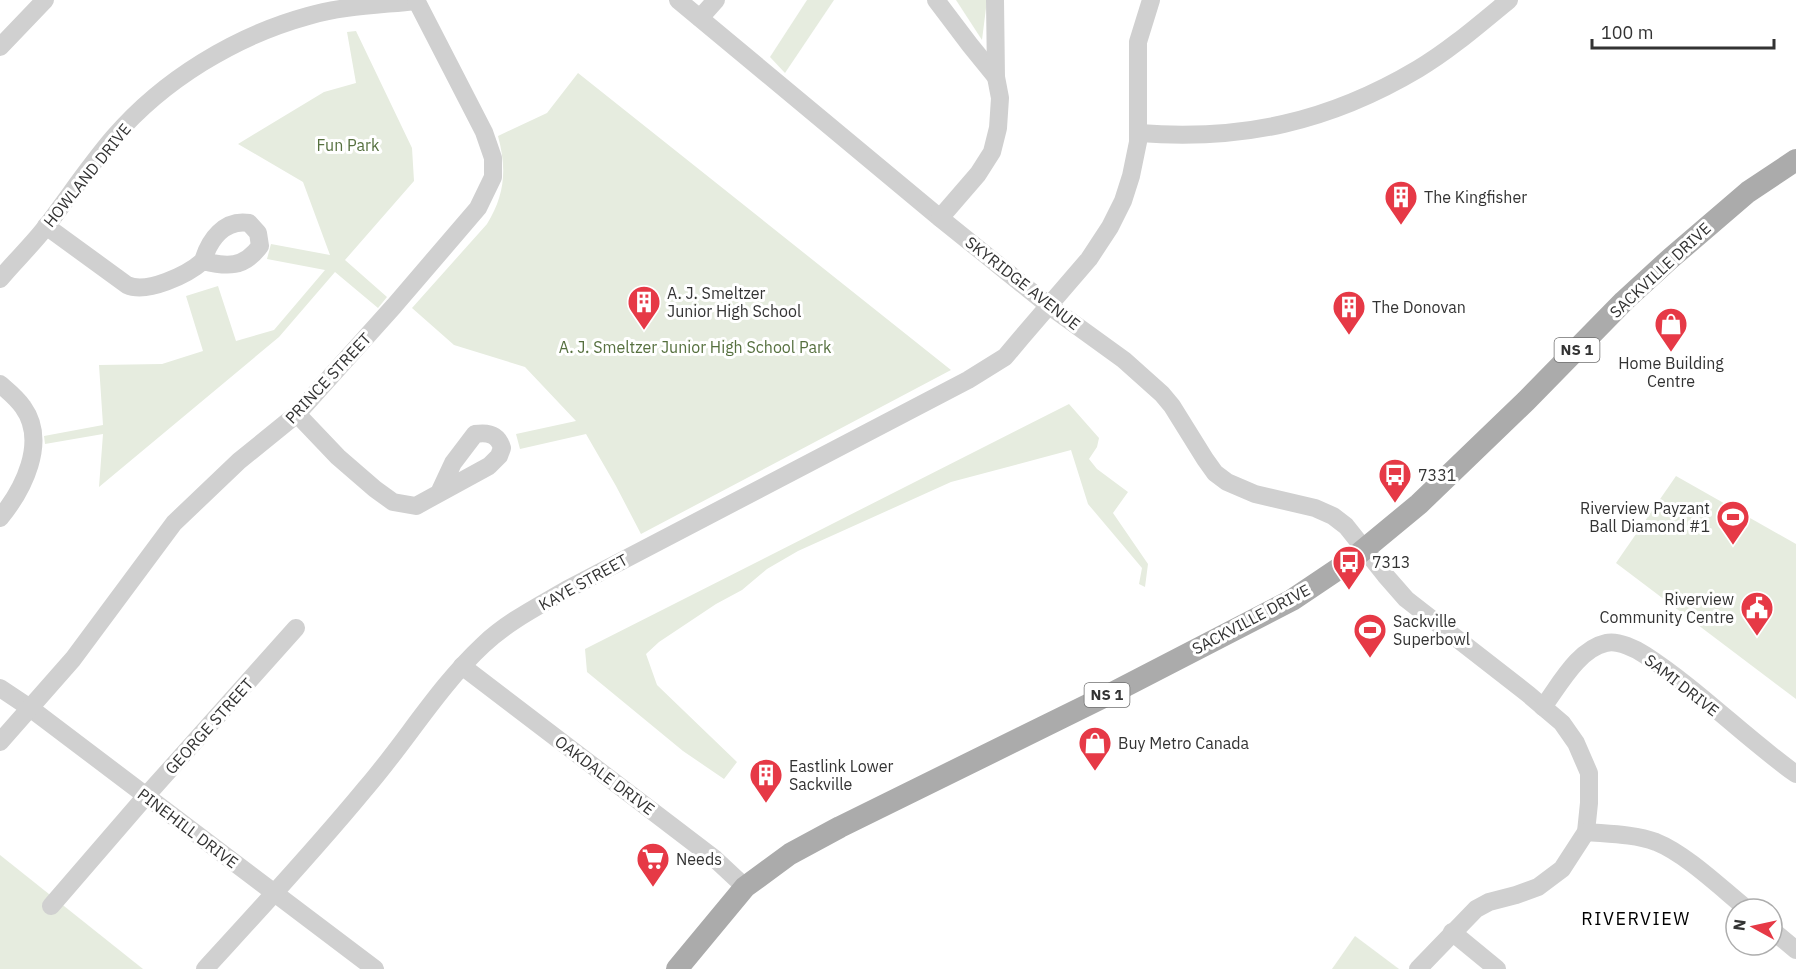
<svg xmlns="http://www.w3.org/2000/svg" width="1796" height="969" font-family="'IBM Plex Sans',sans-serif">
<rect width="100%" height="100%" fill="#fff"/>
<g fill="#e6ecdf">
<polygon points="807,0 834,0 785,73 770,57"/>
<polygon points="956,0 987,0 982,40"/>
<polygon points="356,31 412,148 414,181 345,260 387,297 378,308 335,272 279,337 99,487 103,434 45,444 44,436 103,425 99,365 162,364 203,351 186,296 218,286 236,341 274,330 325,270 267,259 271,244 330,255 303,182 238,144 324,92 356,83 347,32"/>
<path d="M578,73L951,370L641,534L616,486L586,434L520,449L516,434L576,421L525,367L454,345L412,308L487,224C505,195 507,169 498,136L547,113Z"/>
<polygon points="1069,404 1099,438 1097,447 1089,459 1097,469 1128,492 1113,513 1148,564 1145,587 1139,584 1142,568 1088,504 1071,450 951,482 798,551 767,569 742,590 716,604 659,642 646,654 657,685 737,762 724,779 683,751 587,672 585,649"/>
<polygon points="1676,476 1796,544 1796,699 1616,563"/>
<polygon points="0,855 143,969 0,969"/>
<polygon points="1355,936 1399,969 1332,969"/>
</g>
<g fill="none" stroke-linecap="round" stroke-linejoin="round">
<g stroke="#d0d0d0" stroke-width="18">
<polyline points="678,0 940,218 1048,305 1124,360 1162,394 1172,406 1205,459 1215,473 1227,482 1255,494 1315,508 1333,516 1346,526 1385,575 1406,599 1528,694 1562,723 1576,743 1589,773 1589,803 1586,832 1562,869 1538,887 1516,895 1489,902 1476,909 1418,969"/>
<polyline points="936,0 970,45 996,77"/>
<polyline points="700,18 716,0"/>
<polyline points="0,47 45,0"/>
<path d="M1139,133C1242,141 1329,122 1418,69C1450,50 1481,23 1509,0"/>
<polyline points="940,218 978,174 992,152 998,128 1000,98 996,77 995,0"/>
<path d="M46,226L127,285C147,294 187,275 203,261C227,267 244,268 260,246L258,233L249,223C224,219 209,240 203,261"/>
<path d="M0,279C14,262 31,246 45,228C68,198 89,166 114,137C163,80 235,36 308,16C342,6 380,5 416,1"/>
<path d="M0,384C8,391 17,398 23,407C48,442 23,490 0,518"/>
<path d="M297,414L338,457L375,489L393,502L416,506L489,466L499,456L502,448C498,434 488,432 475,434L453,463L439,493"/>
<polyline points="462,666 715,859 745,887"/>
<polyline points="0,688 30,708 375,969"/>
<path d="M1543,707C1559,686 1578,649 1606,643C1618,640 1636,649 1645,655C1699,690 1744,737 1796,774"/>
<polyline points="0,742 73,659 174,523 239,461 297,414 394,306 478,208 493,177 493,158 484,132 416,0"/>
<path d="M1586,832C1609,834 1634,834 1656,842C1686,854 1721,888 1747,909"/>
<polyline points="51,906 146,796 296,628"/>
<polyline points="1772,930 1796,950"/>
<polyline points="1452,932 1497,969"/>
<path d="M205,969C259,910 314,851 365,789C405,743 438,687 483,645C507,622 537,607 566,590L968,380L1005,357L1021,338L1089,259L1110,227L1123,201L1131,176L1138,142V42L1151,0"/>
</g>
<polyline stroke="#ababab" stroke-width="22" points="677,969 745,887 790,854 840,827 1114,692 1292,600 1350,561 1419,504 1526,401 1624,301 1671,258 1748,192 1796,160"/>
</g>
<defs>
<g id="building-pin" transform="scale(1.725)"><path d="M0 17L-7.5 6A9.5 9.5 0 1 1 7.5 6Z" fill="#e63946" stroke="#fff"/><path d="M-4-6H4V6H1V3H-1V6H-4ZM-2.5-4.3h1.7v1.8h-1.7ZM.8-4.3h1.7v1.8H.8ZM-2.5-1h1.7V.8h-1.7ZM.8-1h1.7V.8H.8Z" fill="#fff"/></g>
<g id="shop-pin" transform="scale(1.725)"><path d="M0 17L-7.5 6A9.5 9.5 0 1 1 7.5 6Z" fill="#e63946" stroke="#fff"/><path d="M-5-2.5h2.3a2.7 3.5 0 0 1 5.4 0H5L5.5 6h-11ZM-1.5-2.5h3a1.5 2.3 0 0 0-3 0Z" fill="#fff"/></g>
<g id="bus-pin" transform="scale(1.725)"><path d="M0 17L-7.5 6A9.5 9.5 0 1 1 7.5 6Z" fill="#e63946" stroke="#fff"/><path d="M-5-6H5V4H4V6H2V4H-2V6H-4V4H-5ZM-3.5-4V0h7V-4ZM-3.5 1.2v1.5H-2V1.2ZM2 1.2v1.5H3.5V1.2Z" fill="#fff"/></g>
<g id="stadium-pin" transform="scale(1.725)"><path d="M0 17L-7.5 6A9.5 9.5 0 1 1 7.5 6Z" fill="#e63946" stroke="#fff"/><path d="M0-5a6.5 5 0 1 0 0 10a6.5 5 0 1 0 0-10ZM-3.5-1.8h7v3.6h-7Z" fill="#fff"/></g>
<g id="civic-pin" transform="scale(1.725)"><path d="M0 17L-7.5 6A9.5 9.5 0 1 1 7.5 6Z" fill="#e63946" stroke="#fff"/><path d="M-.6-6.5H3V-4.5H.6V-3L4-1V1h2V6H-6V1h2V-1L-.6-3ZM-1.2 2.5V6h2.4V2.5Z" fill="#fff"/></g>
<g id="supermarket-pin" transform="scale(1.725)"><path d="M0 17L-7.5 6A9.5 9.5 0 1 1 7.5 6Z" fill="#e63946" stroke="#fff"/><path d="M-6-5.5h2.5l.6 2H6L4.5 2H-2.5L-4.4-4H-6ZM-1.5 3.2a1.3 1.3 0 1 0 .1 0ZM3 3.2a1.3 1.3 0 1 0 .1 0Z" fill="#fff"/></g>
</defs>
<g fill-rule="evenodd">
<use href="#building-pin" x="1401" y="197"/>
<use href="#building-pin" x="644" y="302"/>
<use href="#building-pin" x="1349" y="307"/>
<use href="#shop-pin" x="1671" y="324"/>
<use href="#bus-pin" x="1395" y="475"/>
<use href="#stadium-pin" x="1733" y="517"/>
<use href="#bus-pin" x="1349" y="562"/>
<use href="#civic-pin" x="1757" y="608"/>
<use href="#stadium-pin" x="1370" y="630"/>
<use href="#shop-pin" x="1095" y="743"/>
<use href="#building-pin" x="766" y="775"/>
<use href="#supermarket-pin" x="653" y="859"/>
</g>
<g text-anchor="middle" stroke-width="6" stroke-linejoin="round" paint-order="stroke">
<g fill="#fff" stroke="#707070" stroke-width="1.5">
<rect x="1554.5" y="338" width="45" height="24" rx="4.5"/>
<rect x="1084.5" y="683" width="45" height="24" rx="4.5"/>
</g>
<g font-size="15" font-weight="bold" fill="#333">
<text x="1577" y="355">NS 1</text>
<text x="1107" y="700">NS 1</text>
</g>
<g font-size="16" fill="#56703f" stroke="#fff">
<text x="348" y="151">Fun Park</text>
<text x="695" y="353">A. J. Smeltzer Junior High School Park</text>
</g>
<g font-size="16" fill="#333" stroke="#fff">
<text transform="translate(87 175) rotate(-51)" y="6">HOWLAND DRIVE</text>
<text transform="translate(1660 270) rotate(-43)" y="6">SACKVILLE DRIVE</text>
<text transform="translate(1023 283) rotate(38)" y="6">SKYRIDGE AVENUE</text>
<text transform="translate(328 378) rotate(-47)" y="6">PRINCE STREET</text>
<text transform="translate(583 582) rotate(-29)" y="6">KAYE STREET</text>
<text transform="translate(1251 619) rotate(-28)" y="6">SACKVILLE DRIVE</text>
<text transform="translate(1682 685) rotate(38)" y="6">SAMI DRIVE</text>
<text transform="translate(209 726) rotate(-48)" y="6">GEORGE STREET</text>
<text transform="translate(605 775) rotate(37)" y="6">OAKDALE DRIVE</text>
<text transform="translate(188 828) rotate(37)" y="6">PINEHILL DRIVE</text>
</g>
<g font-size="16" fill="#333" stroke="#fff" text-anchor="start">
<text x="1424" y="203">The Kingfisher</text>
<text x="667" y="299">A. J. Smeltzer<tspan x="667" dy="18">Junior High School</tspan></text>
<text x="1372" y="313">The Donovan</text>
<text x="1671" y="369" text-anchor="middle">Home Building<tspan x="1671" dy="18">Centre</tspan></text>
<text x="1418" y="481">7331</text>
<text x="1710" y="514" text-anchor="end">Riverview Payzant<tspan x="1710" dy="18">Ball Diamond #1</tspan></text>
<text x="1372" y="568">7313</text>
<text x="1734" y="605" text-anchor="end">Riverview<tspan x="1734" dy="18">Community Centre</tspan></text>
<text x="1393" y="627">Sackville<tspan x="1393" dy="18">Superbowl</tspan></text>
<text x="1118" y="749">Buy Metro Canada</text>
<text x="789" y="772">Eastlink Lower<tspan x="789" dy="18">Sackville</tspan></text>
<text x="676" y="865">Needs</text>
</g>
<g font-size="18" letter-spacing="1.5" fill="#000" stroke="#fff">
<text x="1636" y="925">RIVERVIEW</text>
</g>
</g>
<g transform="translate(1754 927) rotate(278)"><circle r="28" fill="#ffffff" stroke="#adadad" stroke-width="1.5"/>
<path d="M0-4.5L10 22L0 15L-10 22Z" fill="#e63946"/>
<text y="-9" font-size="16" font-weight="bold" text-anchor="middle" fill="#333333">N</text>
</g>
<path d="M1592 39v9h182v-9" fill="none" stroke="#333333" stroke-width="3"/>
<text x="1601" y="39" font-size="18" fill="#333333" stroke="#ffffff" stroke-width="4.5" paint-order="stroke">100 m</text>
</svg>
